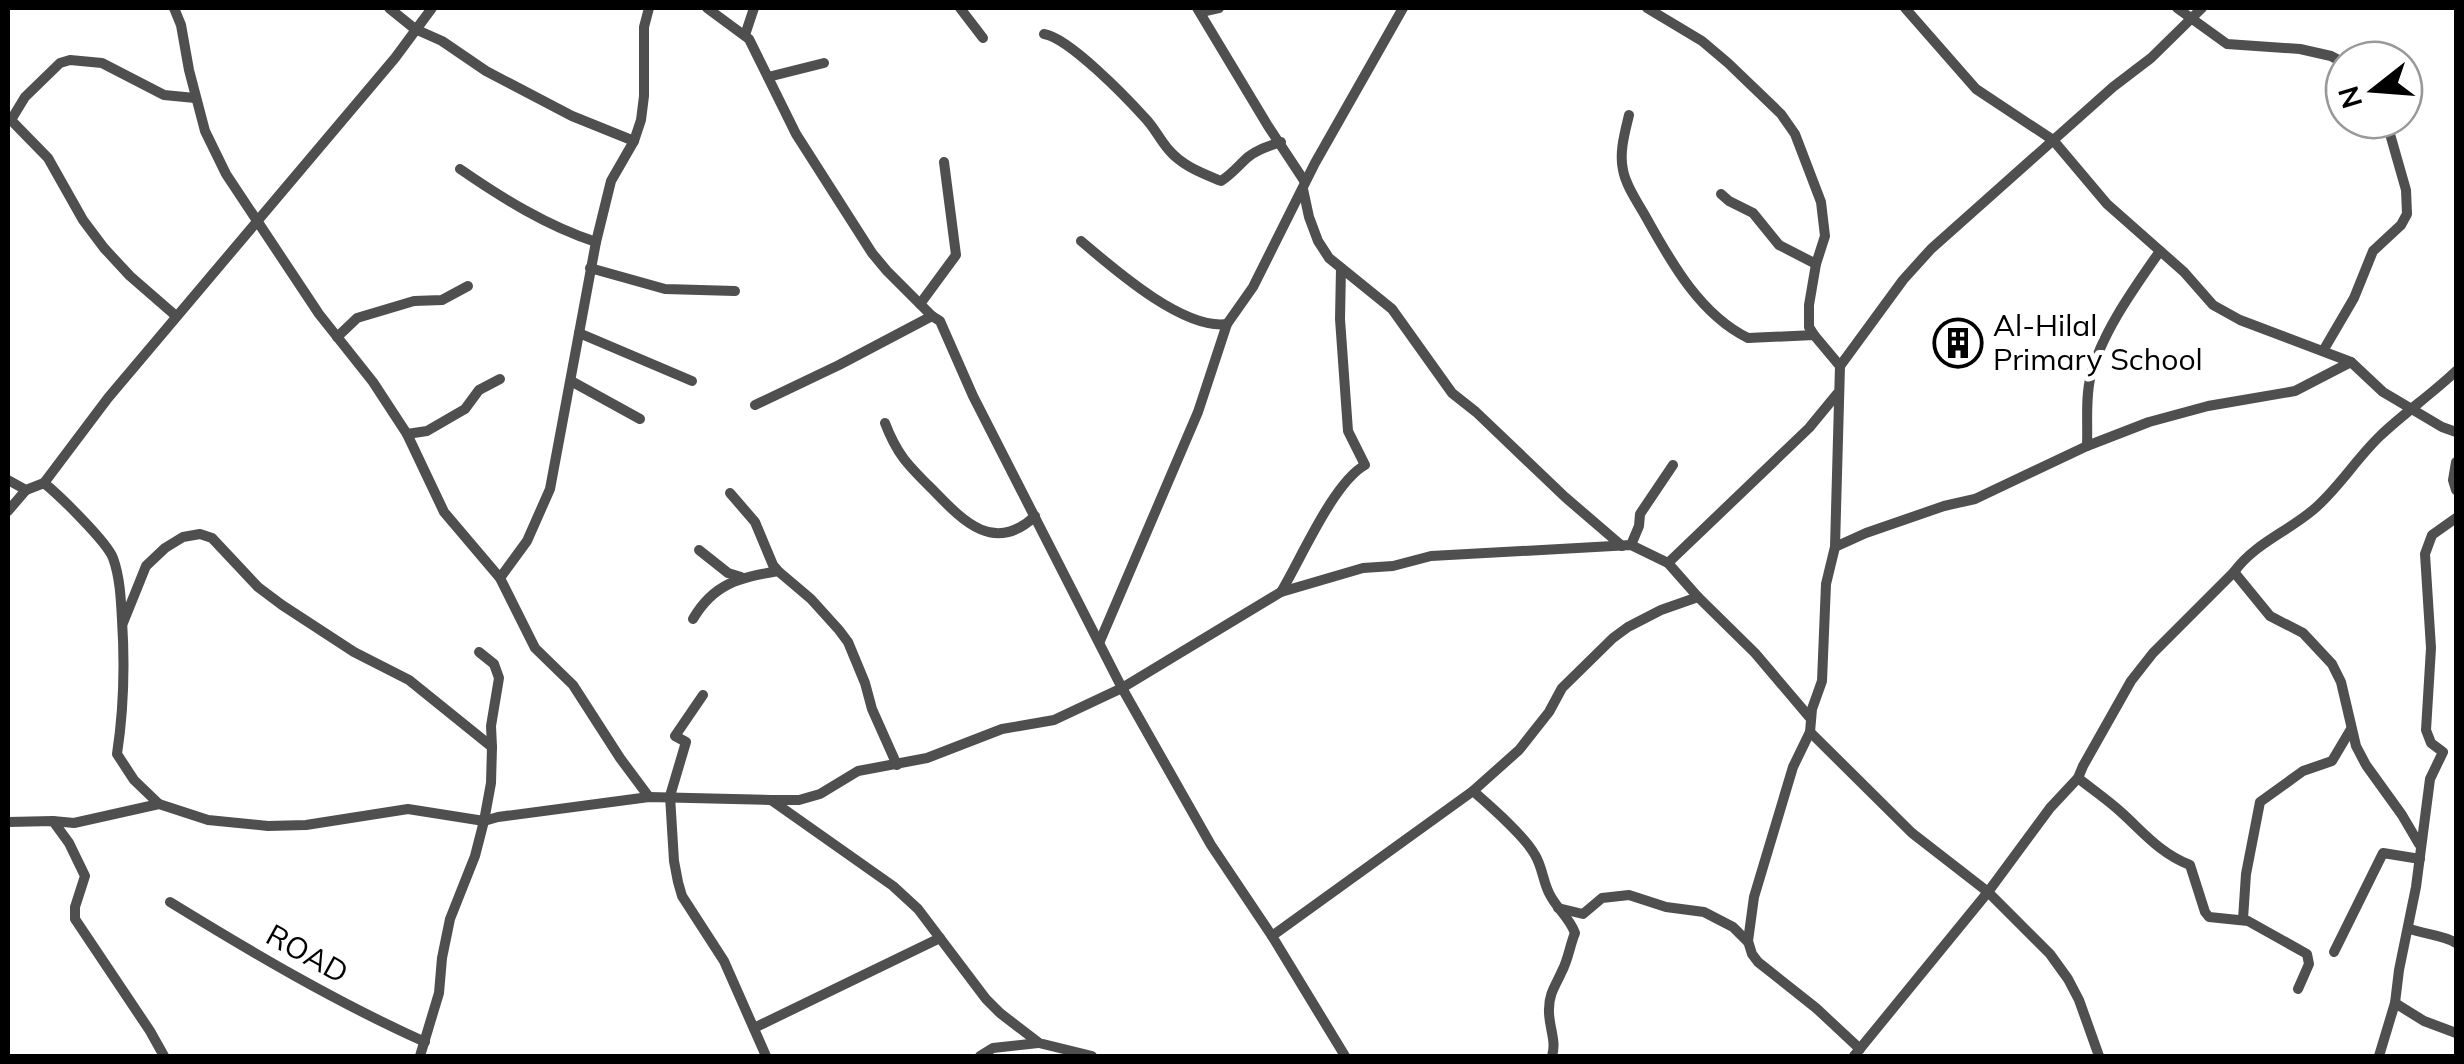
<svg xmlns="http://www.w3.org/2000/svg" width="2464" height="1064" font-family="Mulish,sans-serif">
<rect width="100%" height="100%" fill="#fff"/>
<g fill="none" stroke-linecap="round" stroke-linejoin="round">
<g stroke="#4f4f4f" stroke-width="10">
<polyline points="174,8 181,25 189,70 205,131 226,174 319,314 373,382 407,434 444,512 500,578 535,648 573,685 620,758 649,797"/>
<polyline points="389,8 415,29 442,41 486,71 572,116 634,141"/>
<polyline points="707,8 749,39 796,134 872,253 887,271 932,316"/>
<polyline points="960,8 983,38"/>
<polyline points="1197,8 1268,126 1305,182"/>
<polyline points="1647,8 1702,41 1728,63 1781,114 1795,134 1821,202 1825,236 1816,264 1809,305 1809,327 1814,335"/>
<polyline points="1905,8 1976,89 2053,140 2107,204 2184,272 2213,305 2240,320 2351,362 2383,392 2442,427 2456,432"/>
<polyline points="2177,8 2227,44 2300,49 2331,56 2344,63"/>
<polyline points="1201,12 1219,8"/>
<path d="M1044,34C1069,38 1126,97 1145,118C1154,127 1160,140 1168,149C1182,166 1202,173 1221,181C1232,174 1239,165 1248,157C1258,149 1269,146 1281,142"/>
<polyline points="745,35 754,8"/>
<polyline points="768,77 824,63"/>
<path d="M1629,115C1625,132 1619,152 1623,170C1626,187 1639,204 1647,219C1672,264 1701,315 1748,338L1814,335L1840,366"/>
<polyline points="8,117 48,158 83,220 104,248 130,276 176,316"/>
<polyline points="11,120 25,97 60,63 70,60 102,63 164,95 195,98"/>
<path d="M460,169C502,198 547,226 596,242"/>
<polyline points="1303,189 1309,217 1318,241 1329,258 1392,309 1452,393 1476,412 1565,497 1622,546"/>
<polyline points="1721,194 1729,201 1753,213 1779,245 1816,264"/>
<path d="M1081,241C1114,269 1183,330 1227,324"/>
<polyline points="590,268 665,289 735,291"/>
<polyline points="920,304 956,255 944,162"/>
<polyline points="579,333 692,381"/>
<polyline points="337,337 357,318 414,301 442,300 468,286"/>
<polyline points="2323,351 2354,298 2373,251 2401,225 2407,214 2406,190 2386,120"/>
<polyline points="571,381 640,419"/>
<polyline points="755,405 839,365 932,316 940,321 973,396 1122,688 1211,845 1272,936 1345,1056"/>
<path d="M885,423C898,457 910,467 935,492C964,522 995,554 1035,516"/>
<polyline points="407,434 427,431 465,409 479,390 500,379"/>
<path d="M2087,446C2088,423 2085,397 2091,375C2102,332 2135,287 2160,251"/>
<polyline points="2456,462 2453,480 2456,490"/>
<path d="M8,480L26,490L44,483C59,495 107,542 113,558C120,577 121,600 122,620C125,666 124,708 117,754L134,780L159,804"/>
<polyline points="44,483 108,398 395,58 432,8"/>
<polyline points="730,493 755,522 773,565 778,571 811,599 839,630 848,642 865,683 872,709 897,765"/>
<polyline points="8,511 26,490"/>
<polyline points="1631,545 1639,526 1640,514 1673,465"/>
<polyline points="1835,547 1866,533 1944,506 1975,499 2087,446 2149,422 2208,406 2295,391 2351,362"/>
<polyline points="699,550 728,573 741,577"/>
<polyline points="1668,563 1809,428 1837,394"/>
<polyline points="2234,572 2270,616 2303,633 2332,664 2341,682 2356,746 2366,765 2402,815 2419,844"/>
<polyline points="500,578 527,541 550,489 596,242 611,181 634,141 641,120 644,96 644,27 649,8"/>
<path d="M1281,592C1301,559 1333,483 1365,465L1348,431L1340,319L1341,268"/>
<path d="M693,619C714,583 739,578 778,571"/>
<polyline points="123,623 146,566 165,548 183,537 200,534 212,538 258,587 282,605 354,652 409,680 492,747 491,783 484,821 475,856 450,919 442,958 439,993 420,1056"/>
<polyline points="1100,641 1198,412 1227,324 1253,287 1315,163 1403,8"/>
<polyline points="479,652 494,664 499,678 491,726 492,747"/>
<polyline points="703,695 675,736 686,742 670,796 674,861 678,882 682,896 724,961 766,1056"/>
<polyline points="1810,732 1912,833 1988,892 2050,954 2068,979 2079,1000 2099,1056"/>
<path d="M2078,778C2093,790 2108,800 2122,813C2144,833 2161,854 2190,865L2205,912L2209,917L2248,921L2307,954L2309,964L2298,989"/>
<path d="M1473,791C1490,806 1525,836 1535,855C1542,866 1543,881 1549,893C1556,908 1569,917 1575,933C1570,945 1568,960 1562,971C1556,985 1549,993 1549,1009C1548,1025 1557,1041 1552,1056"/>
<polyline points="771,800 799,800 820,794 858,771 927,758 1002,729 1054,720 1122,688 1281,592 1363,568 1393,566 1431,556 1631,545 1668,563 1698,597 1755,653 1811,719"/>
<polyline points="53,821 69,843 85,876 75,907 75,919 150,1031 164,1056"/>
<polyline points="8,822 53,821 74,823 159,804 208,820 268,826 306,825 408,809 484,821 498,817 649,797 771,800 893,886 918,909 986,999 1000,1013 1039,1043 1092,1056"/>
<path d="M170,902C253,953 336,1002 425,1042"/>
<polyline points="1558,908 1583,914 1602,898 1629,895 1666,907 1704,912 1733,927 1747,941"/>
<polyline points="2243,919 2246,874 2260,802 2303,771 2332,761 2351,729"/>
<path d="M2408,928C2424,935 2442,934 2456,943"/>
<polyline points="1272,936 1473,791 1519,750 1549,712 1562,688 1613,638 1628,627 1661,610 1698,597"/>
<polyline points="2334,952 2383,853 2420,859"/>
<polyline points="2395,1003 2424,1021 2456,1033"/>
<polyline points="754,1028 940,938"/>
<polyline points="1860,1049 1816,1008 1758,962 1752,954 1748,941 1754,897 1793,767 1810,732 1812,709 1822,681 1826,584 1835,547 1840,366 1903,280 1931,249 2113,87 2151,58 2202,8"/>
<polyline points="980,1056 993,1048 1038,1043"/>
<path d="M1854,1056L1988,892L2050,808L2078,778L2083,766L2131,681L2153,653L2234,572C2254,544 2287,532 2313,510C2338,489 2356,459 2380,436C2404,413 2432,394 2456,371"/>
<polyline points="2379,1056 2395,1003 2399,970 2416,887 2430,779 2443,752 2431,743 2426,730 2431,648 2425,554 2432,535 2456,518"/>
</g>
</g>
<defs>
<g id="building-ring" transform="scale(2.5)"><circle r="9.5" fill="#fff" stroke="#000" stroke-width="1.5"/><path d="M-4-6H4V6H1V3H-1V6H-4ZM-2.5-4.3h1.7v1.8h-1.7ZM.8-4.3h1.7v1.8H.8ZM-2.5-1h1.7V.8h-1.7ZM.8-1h1.7V.8H.8Z" fill="#000"/></g>
</defs>
<g fill-rule="evenodd">
<use href="#building-ring" x="1958" y="343"/>
</g>
<g text-anchor="middle" stroke-width="10" stroke-linejoin="round" paint-order="stroke">
<g font-size="30" fill="#000" stroke="#fff" text-anchor="start">
<text x="1993" y="336">Al-Hilal<tspan x="1993" dy="34">Primary School</tspan></text>
</g>
<g font-size="30" fill="#000" stroke="#fff">
<text transform="translate(307 954) rotate(29)" y="10">ROAD</text>
</g>
</g>
<rect width="2464" height="1064" fill="none" stroke="#000000" stroke-width="20"/>
<g transform="translate(2374 90) rotate(253)"><circle r="48" fill="#ffffff" stroke="#999999" stroke-width="2.5"/>
<path d="M0-8L18 38L0 25L-18 38Z" fill="#000000"/>
<text y="-15" font-size="28" font-weight="bold" text-anchor="middle" fill="#000000">N</text>
</g>
</svg>
